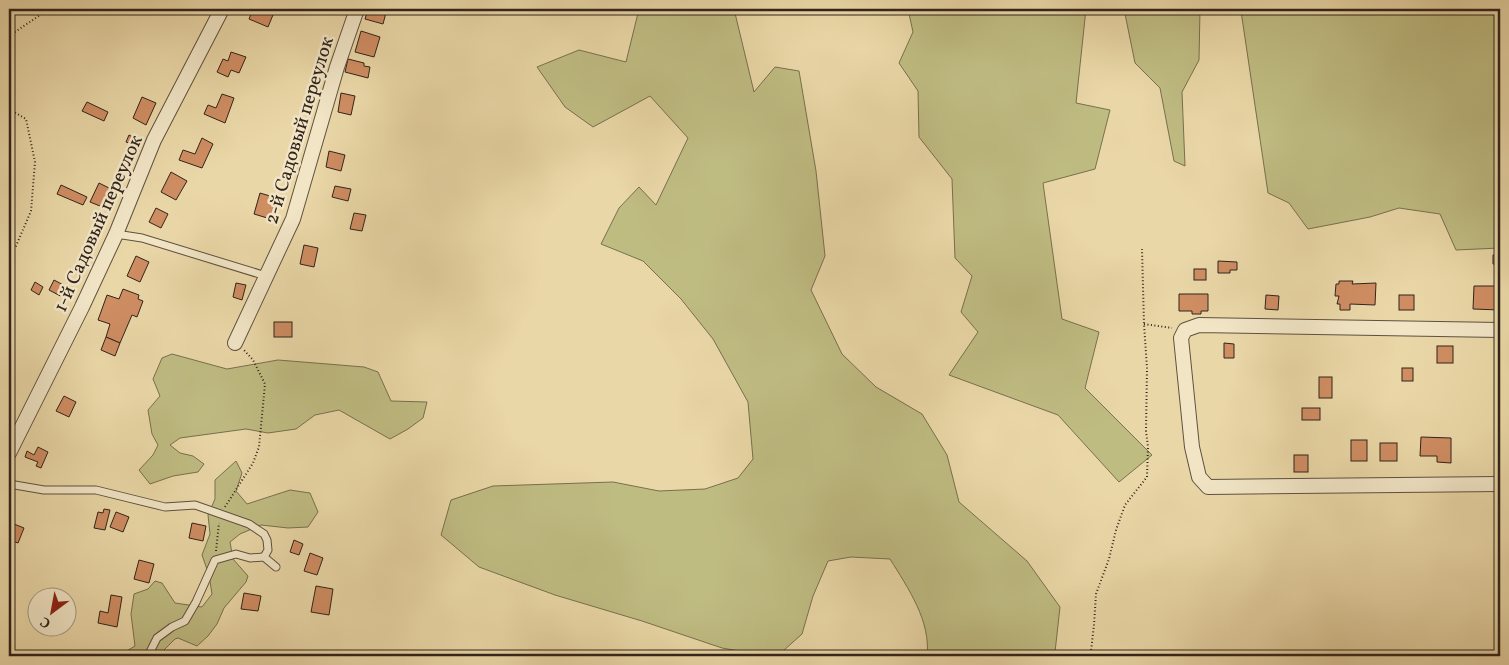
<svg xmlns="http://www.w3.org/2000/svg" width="1509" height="665" font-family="Vollkorn,serif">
<rect width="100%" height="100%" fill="#ead7a7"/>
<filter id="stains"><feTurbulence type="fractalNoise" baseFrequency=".004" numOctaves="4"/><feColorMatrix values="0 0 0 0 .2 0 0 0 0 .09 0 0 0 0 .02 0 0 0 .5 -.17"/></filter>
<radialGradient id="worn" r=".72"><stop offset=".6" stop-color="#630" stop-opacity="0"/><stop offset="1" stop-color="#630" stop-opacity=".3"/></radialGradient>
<g fill="#bfbc82" stroke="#78704f">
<path d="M639,9H734L754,92L775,67L799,71L816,171L825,256L811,290L842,354L876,387L922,414L947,455L959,502L1027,561L1060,607L1055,652L1047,656H927C931,621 908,588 890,559L851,557L828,561L813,596L802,634L783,651L768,656L722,648L642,621L555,595L479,567L441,535L451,500L493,486L613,482L659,491L705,489L738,478L753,459L748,402L713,339L681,299L643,261L601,244L619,208L639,187L656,205L688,138L650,96L593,127L565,107L537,67L579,50L626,62Z"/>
<polygon points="908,9 1086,9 1076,103 1110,110 1095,169 1043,183 1062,319 1099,332 1085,388 1152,455 1119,482 1058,415 949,375 978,332 961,312 972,276 955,258 952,179 919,137 918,91 899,63 913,32"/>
<polygon points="1124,9 1200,9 1199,60 1182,92 1185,166 1174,161 1160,88 1135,63"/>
<polygon points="1226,9 1500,9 1500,248 1456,250 1440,214 1399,208 1370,217 1308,229 1289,203 1268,193 1241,11"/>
<polygon points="172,354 227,369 278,360 364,367 378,372 391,401 427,402 423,418 408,429 390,439 339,410 315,415 296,429 268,433 246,429 180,438 170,445 180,453 193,456 204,464 198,472 173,476 150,484 139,470 153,455 158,445 152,434 148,410 160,396 153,379 162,358"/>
<polygon points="236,461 242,473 236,491 247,504 290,490 310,493 318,512 308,527 288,528 261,525 240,534 230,542 233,559 248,576 246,582 224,608 217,624 208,636 197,646 178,638 175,639 158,656 118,656 135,646 131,614 134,594 148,589 155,581 162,583 175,603 202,607 212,594 209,575 202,555 210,534 208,515 215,499 215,480"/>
</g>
<g fill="#cf8d62" stroke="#31241c">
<polygon points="253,9 275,10 268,27 249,19"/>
<polygon points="368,9 387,9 383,24 365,19"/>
<polygon points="361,31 380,37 374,57 355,52"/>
<polygon points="231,52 246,57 239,73 231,70 228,77 217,72 223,59 228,61"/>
<polygon points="348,59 364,63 364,66 370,67 368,78 345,72"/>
<polygon points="341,93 355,96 351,115 338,112"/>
<polygon points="222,94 234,98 225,123 204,114 208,105 216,108"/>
<polygon points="142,97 156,103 146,125 133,118"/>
<polygon points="87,102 108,112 104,121 82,111"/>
<polygon points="129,135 137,139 134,145 126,142"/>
<polygon points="202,138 213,144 202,168 179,160 183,150 195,154"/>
<polygon points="329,151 345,155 341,171 326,167"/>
<polygon points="171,172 187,181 176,200 161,192"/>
<polygon points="99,183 113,190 105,208 90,202"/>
<polygon points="61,185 87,197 83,205 57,194"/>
<polygon points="335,186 351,189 348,201 332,197"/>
<polygon points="260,193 280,199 274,220 254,214"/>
<polygon points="156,208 168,214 161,228 149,222"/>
<polygon points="354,213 366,215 362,231 350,229"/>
<polygon points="304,245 318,248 314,267 300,264"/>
<polygon points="1493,255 1500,255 1500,265 1493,264"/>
<polygon points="136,256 149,262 140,282 127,276"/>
<polygon points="1218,261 1237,262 1237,270 1230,270 1230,273 1218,273"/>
<rect x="1194" y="269" width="12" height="11"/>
<polygon points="54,280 73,290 68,300 49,290"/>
<polygon points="1339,281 1353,281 1352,284 1376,283 1375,305 1350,304 1350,310 1340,310 1340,304 1337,304 1339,296 1335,296 1336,284 1339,284"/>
<polygon points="35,282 43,287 39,295 31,290"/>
<polygon points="236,283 246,285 242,300 233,297"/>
<polygon points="1474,286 1500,286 1500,310 1473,309"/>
<polygon points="123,289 139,295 138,299 143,301 137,317 132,315 120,343 106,337 110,324 98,320 107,295 119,299"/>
<polygon points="1179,294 1208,294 1208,311 1201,311 1201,314 1192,314 1192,311 1179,311"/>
<polygon points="1266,295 1279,296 1278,310 1265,309"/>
<rect x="1399" y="295" width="15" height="15"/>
<rect x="274" y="322" width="18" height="15"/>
<polygon points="106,337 120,343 115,356 101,350"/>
<polygon points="1224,343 1234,344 1234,358 1224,358"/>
<rect x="1437" y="346" width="16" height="17"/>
<rect x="1402" y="368" width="11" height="13"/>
<polygon points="9,370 13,372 9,381"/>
<rect x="1319" y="377" width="13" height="21"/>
<polygon points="64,396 76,402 69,417 56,411"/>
<rect x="1302" y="408" width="18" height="12"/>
<polygon points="1421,437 1451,438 1451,463 1437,462 1437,456 1420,456"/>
<rect x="1351" y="440" width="16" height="21"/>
<rect x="1380" y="443" width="17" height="18"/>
<polygon points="38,447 48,452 41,468 36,466 38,462 25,457 27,451 34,455"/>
<rect x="1294" y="455" width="14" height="17"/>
<polygon points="104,509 110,510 105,530 94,528 98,512 103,513"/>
<polygon points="116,512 129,517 123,532 110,527"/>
<polygon points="9,522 24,528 18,543 9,540"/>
<polygon points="192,523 206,526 203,541 189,538"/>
<polygon points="294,540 303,544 299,555 290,552"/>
<polygon points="310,553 323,558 317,575 304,571"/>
<polygon points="139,560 154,564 149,583 134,579"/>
<polygon points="316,586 333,589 329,615 311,612"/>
<polygon points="244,593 261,596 258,611 241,609"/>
<polygon points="111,595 122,597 117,627 98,623 100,611 108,613"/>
</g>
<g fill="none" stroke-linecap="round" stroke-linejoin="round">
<g stroke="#5f513f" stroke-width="9">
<g id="lane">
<polyline points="116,234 142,238 266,276"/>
<polyline points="9,484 44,490 96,490 165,507 195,505 249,524 264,534 267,540 268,550 264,557 276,567"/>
<polyline points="148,656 157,638 172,627 185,621 196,602 215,560 236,554 250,558 264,557"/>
</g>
</g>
<g stroke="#5f513f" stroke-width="16">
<g id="street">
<polyline points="1500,330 1199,325 1185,330 1181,338 1192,447 1199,477 1208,487 1500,484"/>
<polyline points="235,343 293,219 337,67 357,9"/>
<polyline points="9,453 82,307 116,234 154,140 222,9"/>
</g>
</g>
<g stroke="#31241c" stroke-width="2" stroke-dasharray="1 2.5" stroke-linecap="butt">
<polyline points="9,36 49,9"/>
<polyline points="9,109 26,119 35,162 31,211 16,246 9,254"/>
<polyline points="1144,324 1172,328"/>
<polyline points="225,507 253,463 259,447 265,384 253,360 244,350"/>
<polyline points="216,551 219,523"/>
<polyline points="1088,656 1091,651 1094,625 1096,594 1109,559 1116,530 1125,505 1147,477 1148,447 1146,431 1147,368 1144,324 1142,249"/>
</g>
<use href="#lane" stroke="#f1e5c6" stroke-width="7"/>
<use href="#street" stroke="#f1e5c6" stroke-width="14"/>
</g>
<g text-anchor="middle" stroke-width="5" stroke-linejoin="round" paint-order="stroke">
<g font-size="19" fill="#31241c" stroke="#f1e5c6">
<text transform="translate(298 130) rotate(-73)" y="7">2-й Садовый переулок</text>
<text transform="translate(97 223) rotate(-66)" y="7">1-й Садовый переулок</text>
</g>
</g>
<rect width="1509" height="665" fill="none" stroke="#ead7a7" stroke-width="30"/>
<rect x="10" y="10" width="1489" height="645" fill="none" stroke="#31241c" stroke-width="2.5"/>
<rect x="15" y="15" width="1479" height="635" fill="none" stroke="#31241c"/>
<g transform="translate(52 612) rotate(212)"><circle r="24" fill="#f1e5c6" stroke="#a49882"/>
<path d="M0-4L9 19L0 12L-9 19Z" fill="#8f2418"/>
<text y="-8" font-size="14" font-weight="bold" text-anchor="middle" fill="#31241c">С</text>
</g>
<rect width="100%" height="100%" filter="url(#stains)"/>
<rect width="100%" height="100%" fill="url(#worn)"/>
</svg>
